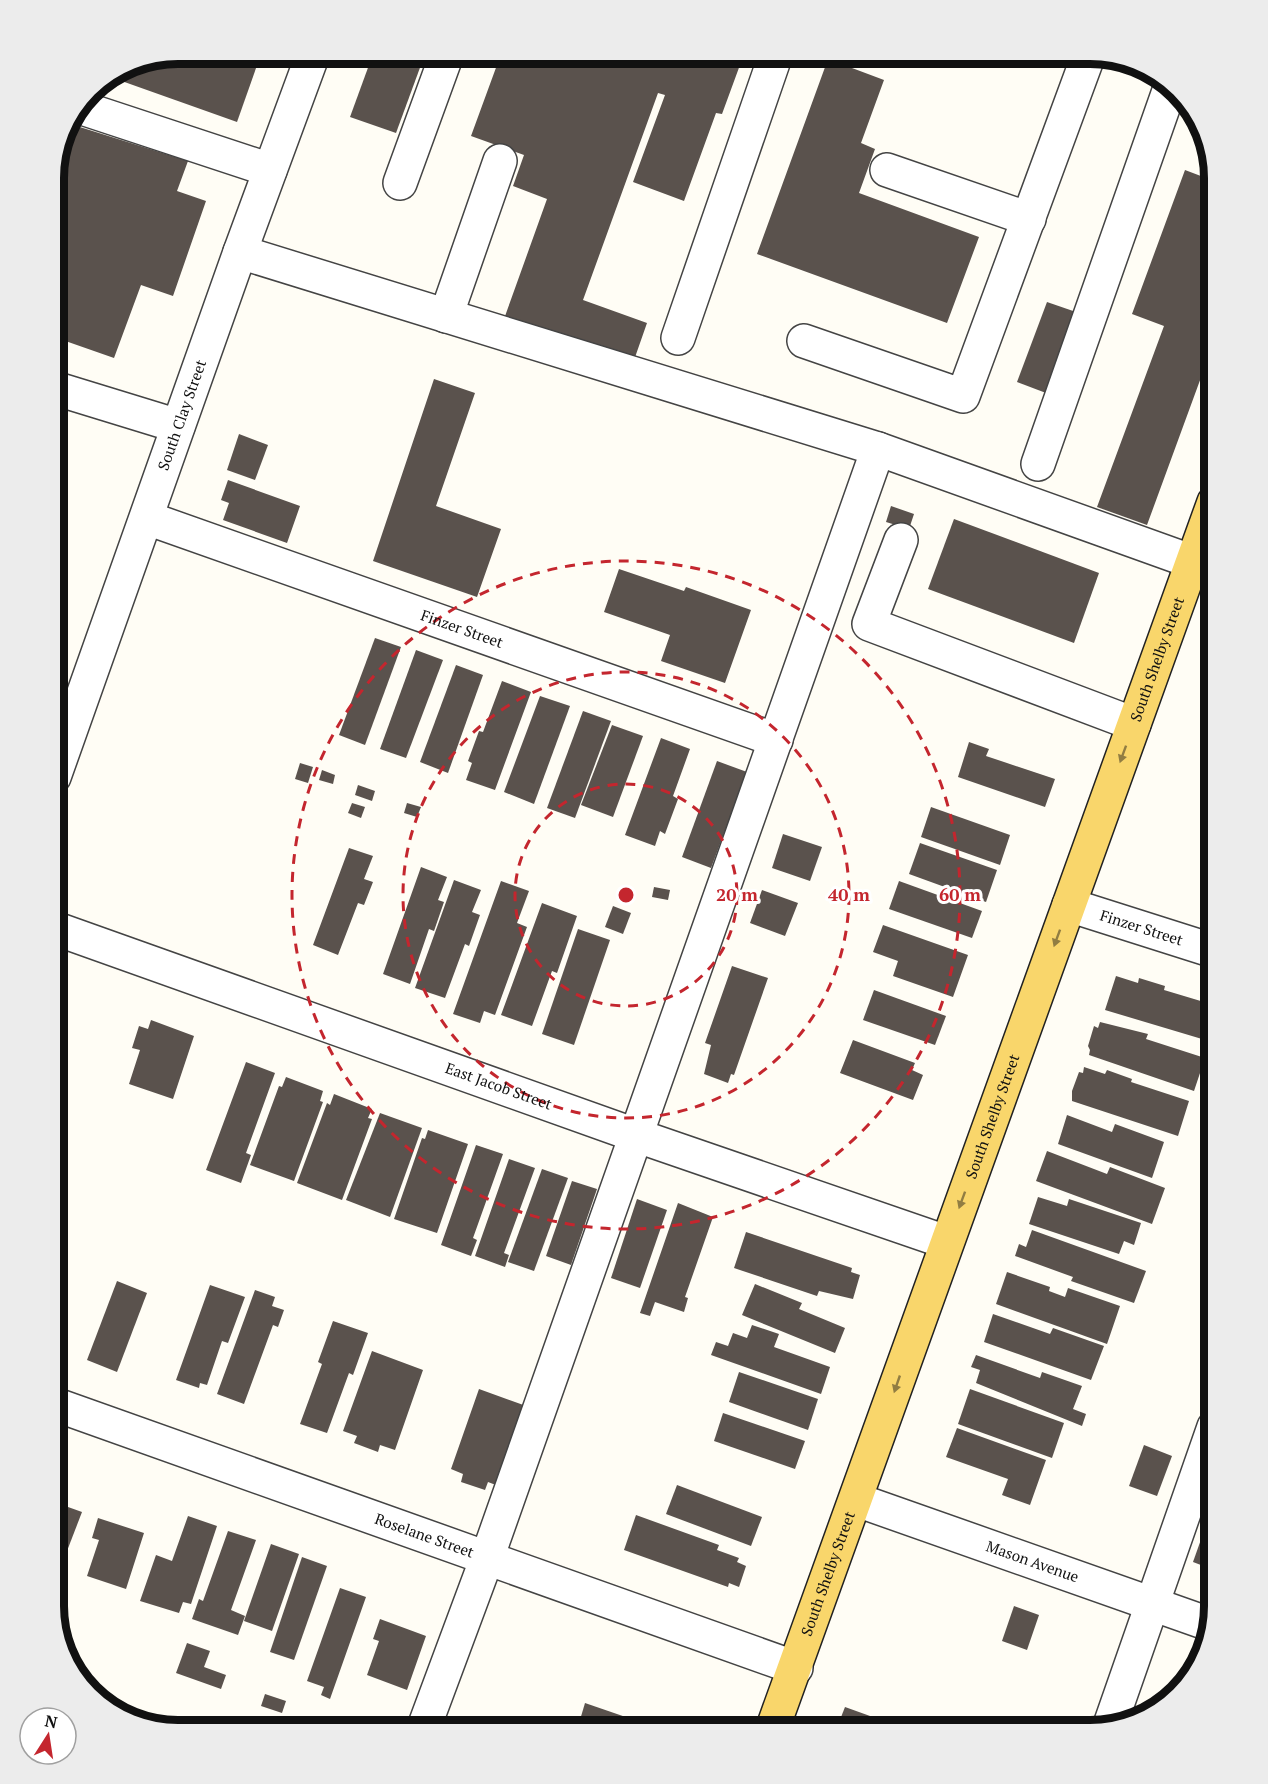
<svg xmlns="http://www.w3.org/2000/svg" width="1268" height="1784" font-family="'PT Serif',serif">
<rect width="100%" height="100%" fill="#fffdf5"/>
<g fill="#5a524d">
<polygon points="178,54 261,54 237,122 116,79 119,71 131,63"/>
<polygon points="373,54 425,54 396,133 350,117"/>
<polygon points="501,54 744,54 722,114 716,113 684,201 633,182 665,95 658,93 583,300 647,323 633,363 504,319 547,199 513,186 524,155 471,136"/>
<polygon points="828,59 884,80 861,143 875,149 859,193 979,237 947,323 757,254"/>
<polygon points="67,123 188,161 177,191 206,201 173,296 141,285 114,358 54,337 54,170"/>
<polygon points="1185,170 1214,181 1214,342 1147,525 1097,507 1164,326 1132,314"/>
<polygon points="1047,302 1076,312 1046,393 1017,382"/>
<polygon points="434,379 475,393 436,506 501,529 477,597 373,561"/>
<polygon points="239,434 268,445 255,480 227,470"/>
<polygon points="228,480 300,506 287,543 223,520 229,503 221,500"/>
<polygon points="891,506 914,514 909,529 886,522"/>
<polygon points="954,519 1099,573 1074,643 928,589"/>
<polygon points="619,569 684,591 686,587 751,610 725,683 661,661 670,635 604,612"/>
<polygon points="375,638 401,647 365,745 339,735"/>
<polygon points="416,650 443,660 406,758 380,749"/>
<polygon points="456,665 483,675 448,773 420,762"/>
<polygon points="502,681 531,692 495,790 466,780 472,763 468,761 479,731 483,732"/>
<polygon points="540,696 570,706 534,804 504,792"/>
<polygon points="583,711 611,721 575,818 547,808"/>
<polygon points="612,725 643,736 613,817 581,805"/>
<polygon points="661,738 690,749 673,796 678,799 665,834 660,831 655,846 625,835"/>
<polygon points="969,742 989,749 986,756 1055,779 1045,807 958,777"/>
<polygon points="717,761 747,772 711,868 682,857"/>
<polygon points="300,763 313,767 308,783 295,779"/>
<polygon points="322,770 335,775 333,784 319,780"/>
<polygon points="358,785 375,791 372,801 355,795"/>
<polygon points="352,803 365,807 361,818 348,813"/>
<polygon points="407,803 421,807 417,817 404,813"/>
<polygon points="931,807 1010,835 1000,865 921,837"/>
<polygon points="783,834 822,847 810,881 772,868"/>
<polygon points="920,843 997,870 986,902 909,874"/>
<polygon points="349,848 373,856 364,879 373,882 364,905 358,903 338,955 313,945"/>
<polygon points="421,867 447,877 438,900 444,902 434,931 429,929 410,984 383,974"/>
<polygon points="454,880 481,890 472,912 480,915 469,946 465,944 445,998 415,988"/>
<polygon points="501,881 529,891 517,923 527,927 495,1015 484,1011 480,1023 453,1014"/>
<polygon points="899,881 982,911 972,938 889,909"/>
<polygon points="654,887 670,890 668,900 652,897"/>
<polygon points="762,890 798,903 785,936 750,923"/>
<polygon points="542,903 577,916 557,973 552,971 532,1026 501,1015"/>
<polygon points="613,906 631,913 623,934 605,927"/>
<polygon points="883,925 968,955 953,997 893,976 898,961 873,952"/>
<polygon points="578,929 610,940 574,1045 542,1034"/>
<polygon points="732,966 768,978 734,1075 731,1074 728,1083 704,1074 711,1045 705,1043"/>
<polygon points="1116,976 1138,983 1139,978 1165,986 1164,990 1214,1005 1212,1042 1105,1010"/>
<polygon points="874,990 946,1016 935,1045 863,1020"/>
<polygon points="151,1020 194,1036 173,1099 129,1084 140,1050 132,1048 139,1026 148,1029"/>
<polygon points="1100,1022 1148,1034 1146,1039 1205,1058 1194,1091 1089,1055 1090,1050 1088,1046 1094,1026 1098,1028"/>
<polygon points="853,1040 915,1063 912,1070 923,1075 913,1100 840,1073"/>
<polygon points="246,1062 275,1073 246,1153 251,1155 241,1183 206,1170"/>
<polygon points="1084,1067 1105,1074 1107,1070 1132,1079 1131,1082 1189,1101 1178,1136 1072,1101 1072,1091 1079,1072 1083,1073"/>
<polygon points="286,1077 323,1091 320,1101 323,1102 294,1181 250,1165 279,1086 282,1087"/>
<polygon points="334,1094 372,1109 368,1118 372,1119 342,1200 297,1183 327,1103 330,1105"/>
<polygon points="380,1113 422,1128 390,1217 346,1200"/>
<polygon points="1067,1115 1112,1132 1115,1124 1164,1142 1152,1178 1058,1144"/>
<polygon points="428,1130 468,1144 437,1233 394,1219 422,1138 425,1139"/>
<polygon points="476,1145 503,1154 473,1238 477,1240 471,1256 441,1245"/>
<polygon points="1047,1151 1107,1174 1110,1167 1165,1188 1152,1224 1036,1181"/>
<polygon points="509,1159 535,1168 504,1253 509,1255 505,1267 475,1256"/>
<polygon points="542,1169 568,1178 534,1271 508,1262"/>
<polygon points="572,1181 597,1189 571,1265 546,1256"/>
<polygon points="1038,1197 1067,1206 1069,1199 1141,1223 1134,1245 1124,1241 1119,1254 1029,1224"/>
<polygon points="637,1199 667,1210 640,1288 611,1278"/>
<polygon points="678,1203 713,1217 685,1297 688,1298 684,1312 655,1302 650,1316 640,1313"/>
<polygon points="1032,1230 1146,1271 1134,1303 1071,1281 1073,1277 1015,1256 1019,1244 1026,1247"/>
<polygon points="746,1232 852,1268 851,1272 860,1275 853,1299 819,1291 817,1296 734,1268"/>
<polygon points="1007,1272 1050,1287 1049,1291 1065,1297 1068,1288 1120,1306 1107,1344 996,1304"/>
<polygon points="117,1281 147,1293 117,1372 87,1360"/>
<polygon points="755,1284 802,1303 799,1309 845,1328 835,1353 742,1315"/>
<polygon points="210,1285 245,1297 228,1343 222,1341 207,1385 200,1383 199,1388 176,1380"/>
<polygon points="255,1290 275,1297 272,1306 284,1310 278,1327 273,1325 244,1404 217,1394"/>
<polygon points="993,1314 1050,1334 1053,1328 1104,1346 1091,1380 984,1342"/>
<polygon points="333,1321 368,1333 353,1375 349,1373 327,1433 300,1424 322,1364 318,1362"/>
<polygon points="752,1325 779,1334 774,1347 830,1367 821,1394 711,1355 716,1342 728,1346 733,1333 747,1338"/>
<polygon points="372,1351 423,1370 395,1450 380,1445 378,1452 354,1443 357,1436 343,1431"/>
<polygon points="976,1355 1040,1378 1042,1372 1082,1386 1073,1409 1086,1414 1082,1426 976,1383 980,1370 971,1367"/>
<polygon points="739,1372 818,1399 808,1430 729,1402"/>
<polygon points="479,1389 529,1407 501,1487 488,1482 485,1490 461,1482 463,1474 451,1469"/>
<polygon points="970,1389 1064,1423 1052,1458 958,1424"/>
<polygon points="723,1413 805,1441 795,1469 714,1441"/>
<polygon points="957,1428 1046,1460 1030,1505 1002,1495 1008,1479 946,1457"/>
<polygon points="1144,1445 1172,1456 1157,1496 1129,1486"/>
<polygon points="677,1485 762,1517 751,1546 666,1514"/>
<polygon points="54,1502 82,1512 62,1564 54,1561"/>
<polygon points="1210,1514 1214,1516 1214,1570 1193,1562"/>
<polygon points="636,1515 719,1545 717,1550 739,1558 737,1562 746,1566 739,1587 729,1583 728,1587 624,1550"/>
<polygon points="188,1516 217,1526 191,1604 183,1602 179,1613 140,1601 156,1555 172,1561"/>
<polygon points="98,1518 144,1533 126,1589 87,1576 99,1540 92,1538"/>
<polygon points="228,1531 256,1540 231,1610 245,1616 238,1635 192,1619 199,1599 203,1601"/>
<polygon points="271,1544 299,1554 272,1631 244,1621"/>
<polygon points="302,1557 327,1566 294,1660 270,1652"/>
<polygon points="340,1588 366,1597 330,1699 321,1695 324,1687 307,1681"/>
<polygon points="1014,1606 1039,1615 1027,1650 1002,1641"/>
<polygon points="380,1619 426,1636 407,1690 367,1675 379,1641 373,1639"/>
<polygon points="187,1643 210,1651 204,1667 226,1675 221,1689 176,1673"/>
<polygon points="69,1662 87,1668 83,1681 71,1668"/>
<polygon points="265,1694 286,1701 282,1713 261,1706"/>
<polygon points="585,1703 646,1724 644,1730 577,1730"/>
<polygon points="845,1707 909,1730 836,1730"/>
<polygon points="237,1717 271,1730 232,1730"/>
<polygon points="153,1721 177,1729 177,1730 152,1724"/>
</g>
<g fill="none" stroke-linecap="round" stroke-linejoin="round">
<g stroke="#444" stroke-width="36">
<g id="minor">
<polyline points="79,107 270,170"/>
<polyline points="887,170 1029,219"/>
<polyline points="400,183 447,54"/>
<polyline points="240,252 878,449 1193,562"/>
<polyline points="446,316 500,161"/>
<polyline points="678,338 776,54"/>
<polyline points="804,341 963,396 1089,54"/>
<polyline points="54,388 178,426"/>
<polyline points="1038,464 1170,88"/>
<path id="s1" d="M147,518L776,740"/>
<polyline points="901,540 869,624 1134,724"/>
<path id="s2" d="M54,777L240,252L313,54"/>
<path id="s3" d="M1069,905L1214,951"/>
<path id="s4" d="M54,928L635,1135L946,1242"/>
<path id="s5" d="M54,1404L796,1668"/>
<path id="s6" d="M857,1500L1209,1624"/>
<polyline points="1110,1725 1214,1427"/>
<polyline points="423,1730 487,1558 878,449"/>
</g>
</g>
<g stroke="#222" stroke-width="36">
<g id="major">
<path id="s7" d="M772,1730L1214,502"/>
</g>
</g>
<use href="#minor" stroke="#fff" stroke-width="33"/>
<use href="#major" stroke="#f9d66b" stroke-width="33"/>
</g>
<defs><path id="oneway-solid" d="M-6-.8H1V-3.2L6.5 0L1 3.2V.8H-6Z" transform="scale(1.5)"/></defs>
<g fill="#917d42">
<use href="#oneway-solid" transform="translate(1123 754) rotate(110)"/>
<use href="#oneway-solid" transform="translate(1057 938) rotate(110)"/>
<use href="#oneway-solid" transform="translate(962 1200) rotate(110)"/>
<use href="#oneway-solid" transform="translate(897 1384) rotate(109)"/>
</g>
<g fill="none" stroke="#c4262e" stroke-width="3" stroke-dasharray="10 8">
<circle cx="626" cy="895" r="111"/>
<circle cx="626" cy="895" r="223"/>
<circle cx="626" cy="895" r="334"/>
</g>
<g text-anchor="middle" stroke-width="6" stroke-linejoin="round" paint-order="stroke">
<g font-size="15" fill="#111" stroke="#fff">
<text dy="5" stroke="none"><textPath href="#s2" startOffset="384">South Clay Street</textPath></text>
<text dy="5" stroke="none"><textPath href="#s1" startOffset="334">Finzer Street</textPath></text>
<text dy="5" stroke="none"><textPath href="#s7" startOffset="1138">South Shelby Street</textPath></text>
<text dy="5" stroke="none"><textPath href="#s3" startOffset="76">Finzer Street</textPath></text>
<text dy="5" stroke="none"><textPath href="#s4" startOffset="472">East Jacob Street</textPath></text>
<text dy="5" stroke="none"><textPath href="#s7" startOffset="652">South Shelby Street</textPath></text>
<text dy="5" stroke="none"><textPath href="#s5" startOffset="393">Roselane Street</textPath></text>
<text dy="5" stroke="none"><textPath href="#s6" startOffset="186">Mason Avenue</textPath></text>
<text dy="5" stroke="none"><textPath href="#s7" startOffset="166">South Shelby Street</textPath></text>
</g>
</g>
<path d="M0 0H1268V1784H0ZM178 64H1090A114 114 0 0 1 1204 178V1606A114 114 0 0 1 1090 1720H178A114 114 0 0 1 64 1606V178A114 114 0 0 1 178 64Z" fill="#ececec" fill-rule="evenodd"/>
<path fill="none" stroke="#111" stroke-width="8" d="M178 64H1090A114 114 0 0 1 1204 178V1606A114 114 0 0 1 1090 1720H178A114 114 0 0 1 64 1606V178A114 114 0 0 1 178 64Z"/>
<circle cx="626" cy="895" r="9" fill="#c4262e" stroke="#fff" stroke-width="3"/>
<g font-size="18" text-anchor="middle" font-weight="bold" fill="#c4262e" stroke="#fff" stroke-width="6" stroke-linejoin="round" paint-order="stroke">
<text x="737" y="901">20 m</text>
<text x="849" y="901">40 m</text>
<text x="960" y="901">60 m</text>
</g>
<g transform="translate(48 1736) rotate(12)"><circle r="28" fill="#ffffff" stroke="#a0a0a0" stroke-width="1.5"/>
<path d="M0-4.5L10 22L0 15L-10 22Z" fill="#c4262e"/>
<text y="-9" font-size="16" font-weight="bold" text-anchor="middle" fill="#111111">N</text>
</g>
</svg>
